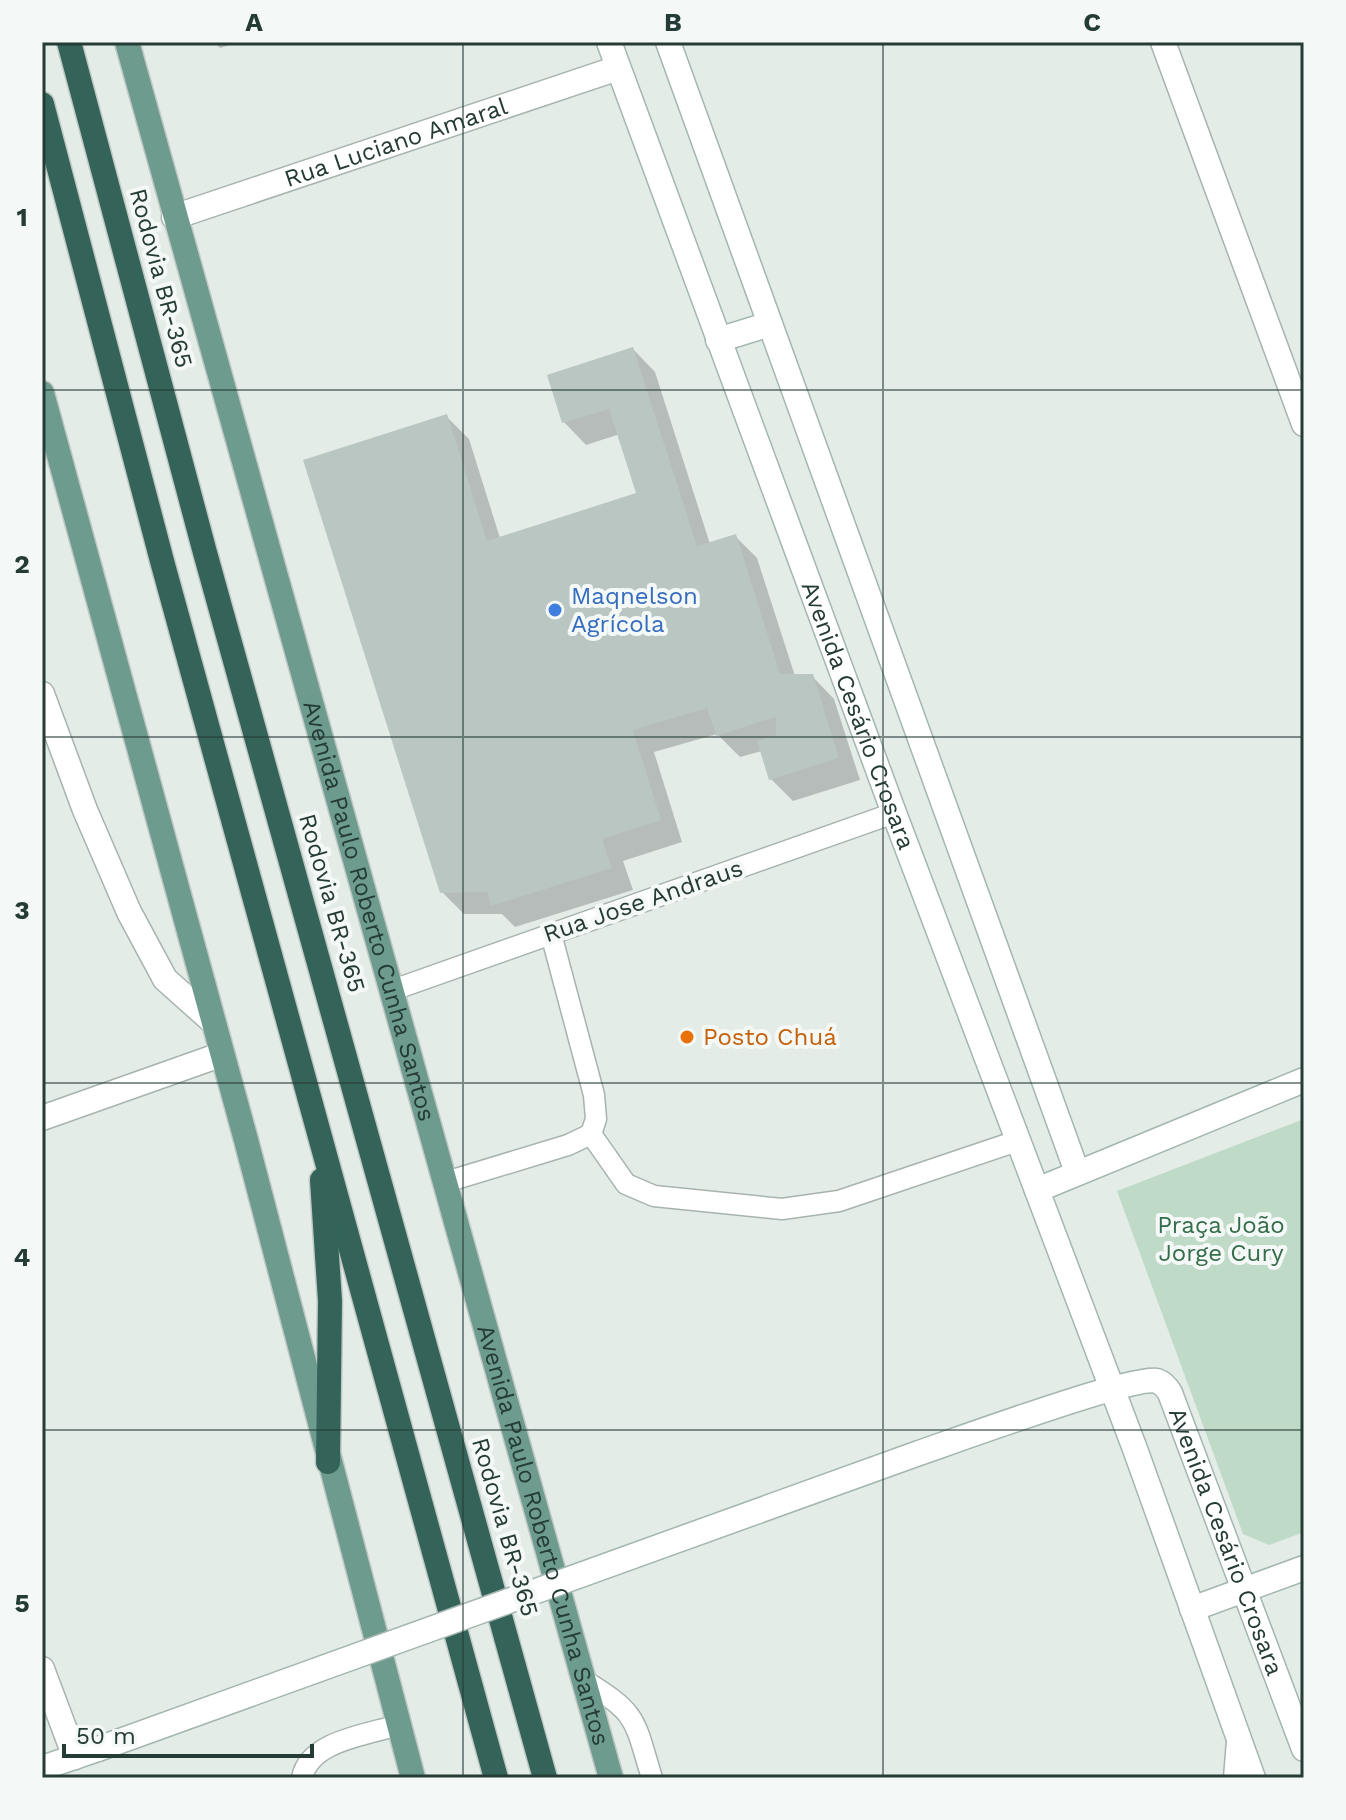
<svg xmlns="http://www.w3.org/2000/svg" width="1346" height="1820" font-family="'Work Sans',sans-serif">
<rect width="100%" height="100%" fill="#e4ece8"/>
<polygon fill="#bfdac6" points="1304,1119 1304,1532 1269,1545 1243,1534 1117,1191"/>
<g fill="#0003">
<polygon points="214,42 239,42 220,48"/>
<polygon points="633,349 655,372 710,544 735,536 757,558 795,676 812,676 834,699 860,780 793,801 771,779 762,751 740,757 717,734 654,752 682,842 623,861 633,890 515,927 502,914 464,914 442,892 446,416 469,439 500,538 639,494 620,434 586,445 564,422"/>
</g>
<polygon fill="#b9c6c1" points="633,347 697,546 736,534 780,674 813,674 839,758 769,780 757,741 776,735 776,717 716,736 707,708 633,730 661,820 602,839 612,868 491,906 487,892 440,893 303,460 447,414 487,541 636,493 609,409 562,423 547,375"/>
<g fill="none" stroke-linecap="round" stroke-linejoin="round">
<g stroke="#a7b3af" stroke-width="23">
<g id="lane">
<polyline points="393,990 894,813"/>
<polyline points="591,1134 626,1184 654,1196 782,1209 839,1201 1017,1141"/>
<polyline points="446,1182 568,1145 591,1134 596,1119 594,1095 551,934"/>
<path d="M585,1681C639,1714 634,1720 652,1778"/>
<path d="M302,1778C309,1741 366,1735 398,1725"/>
<polyline points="1234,1778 1237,1741"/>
</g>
</g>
<g stroke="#a7b3af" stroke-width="27">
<g id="street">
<polyline points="1163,42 1304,424"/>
<path id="s1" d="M174,217L618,68"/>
<polyline points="42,694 85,810 129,912 165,979 212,1021"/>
<polyline points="42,1118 220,1055"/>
<polyline points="42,1669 75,1757"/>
</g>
</g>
<g stroke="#a3b6af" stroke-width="27">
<g id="secondary">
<path id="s2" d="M609,42L894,813L1135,1449L1253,1778"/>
<polyline points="668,42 1077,1172"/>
<polyline points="718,340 770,324"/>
<polyline points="1037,1190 1304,1080"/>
<path id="s3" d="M919,1453C954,1441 1135,1375 1157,1381C1163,1383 1167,1388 1170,1393L1304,1749"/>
<polyline points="1192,1609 1304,1568"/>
<polyline points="42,1768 98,1749"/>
</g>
</g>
<g stroke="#c2c8c6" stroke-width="27">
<g id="primary">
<path id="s4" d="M127,42L611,1778"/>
<polyline points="42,393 246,1140 413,1778"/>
</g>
</g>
<g stroke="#c2c8c6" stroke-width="27">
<g id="highway">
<polyline points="69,42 204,549 545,1778"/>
<polyline points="42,104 162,561 496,1778"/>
<polyline points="322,1180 330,1301 328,1462"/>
</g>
</g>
<use href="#lane" stroke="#fff" stroke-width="20"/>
<use href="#street" stroke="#fff" stroke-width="24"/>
<use href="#secondary" stroke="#fff" stroke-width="24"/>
<use href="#primary" stroke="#6d9c8f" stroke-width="24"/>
<use href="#highway" stroke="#346459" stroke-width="24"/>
<g stroke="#a3b6af" stroke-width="27" stroke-linecap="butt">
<polyline id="secondary-bridge" points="98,1749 919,1453"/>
</g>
<use href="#secondary-bridge" stroke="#fff" stroke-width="24"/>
</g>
<path fill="none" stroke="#253b35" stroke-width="2" stroke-opacity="0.55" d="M463,42V1778M883,42V1778M42,390H1304M42,737H1304M42,1083H1304M42,1430H1304"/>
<circle fill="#3f7fe0" stroke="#f4f8f6" stroke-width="3" cx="555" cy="610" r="8"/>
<circle fill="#e8710a" stroke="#f4f8f6" stroke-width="3" cx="687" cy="1037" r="8"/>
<g text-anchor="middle" stroke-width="8" stroke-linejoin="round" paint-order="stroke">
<g font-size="24" fill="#253b35" stroke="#f4f8f6">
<text dy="8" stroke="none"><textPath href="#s1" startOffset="234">Rua Luciano Amaral</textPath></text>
<text transform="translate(161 278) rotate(75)" y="8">Rodovia BR-365</text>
<text dy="8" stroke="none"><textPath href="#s2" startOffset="718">Avenida Cesário Crosara</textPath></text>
<text transform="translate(643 901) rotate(-19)" y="8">Rua Jose Andraus</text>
<text transform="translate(332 903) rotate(74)" y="8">Rodovia BR-365</text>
<text dy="8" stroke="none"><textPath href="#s4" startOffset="902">Avenida Paulo Roberto Cunha Santos</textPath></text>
<text transform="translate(505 1527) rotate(74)" y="8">Rodovia BR-365</text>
<text dy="8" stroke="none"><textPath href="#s4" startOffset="1550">Avenida Paulo Roberto Cunha Santos</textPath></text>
<text dy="8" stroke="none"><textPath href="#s3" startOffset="426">Avenida Cesário Crosara</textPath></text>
</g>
<g font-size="24" fill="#366cbe" stroke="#f4f8f6" text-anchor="start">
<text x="571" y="604">Maqnelson<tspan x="571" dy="28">Agrícola</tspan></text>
</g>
<g font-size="24" fill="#c56008" stroke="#f4f8f6" text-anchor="start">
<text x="703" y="1045">Posto Chuá</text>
</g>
<g font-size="24" fill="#346d49" stroke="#f4f8f6">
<text x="1221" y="1233">Praça João<tspan x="1221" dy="28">Jorge Cury</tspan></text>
</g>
</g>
<rect width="1346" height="1820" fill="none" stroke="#f4f8f6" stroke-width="88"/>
<path d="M64 1744v12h248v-12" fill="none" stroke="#253b35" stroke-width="4"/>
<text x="76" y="1744" font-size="24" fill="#253b35" stroke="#f4f8f6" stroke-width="6" paint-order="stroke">50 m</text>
<rect x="44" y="44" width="1258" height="1732" fill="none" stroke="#253b35" stroke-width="3"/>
<g font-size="26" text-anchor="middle" font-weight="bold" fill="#253b35">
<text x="254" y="31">A</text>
<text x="673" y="31">B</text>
<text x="1092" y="31">C</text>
<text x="22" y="226">1</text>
<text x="22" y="573">2</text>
<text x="22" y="919">3</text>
<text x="22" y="1266">4</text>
<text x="22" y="1612">5</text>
</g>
</svg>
